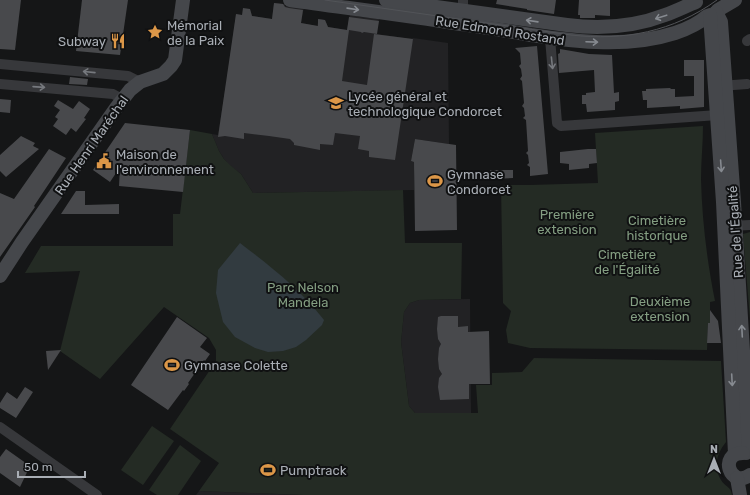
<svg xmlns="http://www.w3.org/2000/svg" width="750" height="495" font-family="Rubik,sans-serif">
<rect width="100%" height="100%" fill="#151617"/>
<g fill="#222224">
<polygon points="274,3 285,4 285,6 293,7 304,7 301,23 317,26 319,19 325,20 328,27 347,30 350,14 360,17 379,18 378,26 377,26 376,34 412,39 413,38 448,43 449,144 415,139 411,161 419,163 414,171 414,190 253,193 241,174 229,165 224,159 219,151 212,134 218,135 226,84 231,79 227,78 236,14 242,15 250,9 252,16 272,19"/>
<polygon points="470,299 471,413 415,413 409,406 401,342 404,312 410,303 419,300"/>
<polygon points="199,491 303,495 196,495"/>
</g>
<g fill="#242b24">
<path d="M703,126C703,143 701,161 701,179C702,220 707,261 715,301L710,302V323H708L707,350L530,348L508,343L506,330L511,311L503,303L501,185H530L598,183L595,133Z"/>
<path d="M190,130L212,134L219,151L224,159L230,165L241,174L253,193L403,190L405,243H462L461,299L419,300L410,303L404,312L401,342L409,406L415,413H478L476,385H492V373L522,372L534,358L721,361L726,442C717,453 713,467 721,480C725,487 731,486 732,495H303L199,491L219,463L170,429L216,361V350L209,338L164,307L100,379L60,351L80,271L25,273L41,246H173V214H180Z"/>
<polygon points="750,232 750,319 743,234"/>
<polygon points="152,426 174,441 143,485 121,470"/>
<polygon points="180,445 201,461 178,495 157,495 149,490"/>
</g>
<path fill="#323b40" d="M240,243C270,266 300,289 324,320L322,325L306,340L296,347L283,351L268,352L255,348L235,337L223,322L216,293L218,270Z"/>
<g fill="#48494c">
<polygon points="0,0 21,0 15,50 0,49"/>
<polygon points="82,0 128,0 120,55 76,51"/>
<polygon points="497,0 556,0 554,14 527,10 527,9 496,4"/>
<polygon points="579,0 610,0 610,16 595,15 595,18 580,18 580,15 578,15"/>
<polygon points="274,3 283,4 285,7 289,8 303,10 301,23 318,26 318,19 325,20 328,27 347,30 349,17 379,21 377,34 364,32 362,33 361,32 349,30 342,81 367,85 374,34 413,39 395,160 369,157 369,151 358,149 360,136 335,133 333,145 320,144 320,150 294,145 294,143 290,139 269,136 244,133 244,139 225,136 218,137 236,14 242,15 243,8 250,9 252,16 272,19"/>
<polygon points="537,46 548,174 530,176 530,167 527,165 529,163 528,155 526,153 528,151 526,120 523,118 525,116 524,108 522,106 524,103 522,81 520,79 522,76 521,69 519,66 521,64 520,53 515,48"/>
<polygon points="560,49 589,54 612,55 614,93 619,92 619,101 615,102 615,110 587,112 586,104 582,104 582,95 586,95 586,93 595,92 594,70 559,73 558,54 560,53"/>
<polygon points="684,60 704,60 704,107 680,109 680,106 647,108 647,100 643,100 642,91 646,91 646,89 670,88 671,89 675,89 675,97 694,96 694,76 684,76"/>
<polygon points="70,77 88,79 87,85 69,84"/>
<polygon points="0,99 11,100 10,113 0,112"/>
<polygon points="58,100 73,109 79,101 90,109 84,118 86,119 76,132 71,128 66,135 53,126 58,119 55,117 60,110 54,106"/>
<polygon points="125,123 190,130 183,192 119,186 120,167 110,182 93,170"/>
<polygon points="21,136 35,143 33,146 39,149 6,177 0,171 0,155"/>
<polygon points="415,139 456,145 457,230 415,231 414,162 411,161"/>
<polygon points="49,149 66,158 34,206 35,207 0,257 0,193 14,199"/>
<polygon points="588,149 596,149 597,163 589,164 589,168 569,170 569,164 560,163 560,152"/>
<polygon points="490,170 513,170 513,178 490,179"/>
<polygon points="76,191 85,191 85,205 119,204 119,214 61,214"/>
<polygon points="710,310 718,321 721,343 707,343 708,323 710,323"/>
<polygon points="441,316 458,316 458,327 468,326 468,332 489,331 490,384 469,384 469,399 440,400 438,387 439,378 442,374 439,369 438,359 439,348 441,344 438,339 437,329 438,317"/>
<polygon points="177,317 207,338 200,347 210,354 205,361 204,360 188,383 189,384 184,391 183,390 168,410 131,385"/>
<polygon points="61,350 48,370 46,351"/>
<polygon points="25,387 33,392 16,418 0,408 0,403 7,392 17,399"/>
<polygon points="6,449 30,466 20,487 0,473 0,457"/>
</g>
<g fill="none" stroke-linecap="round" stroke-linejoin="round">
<g stroke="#37383b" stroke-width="10">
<polyline points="463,0 463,11"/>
<polyline points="550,38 557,123 561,126 718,115"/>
<polyline points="747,41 750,39"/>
<polyline points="0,64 128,76 140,82"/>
<polyline points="0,84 113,94 122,99"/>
<polyline points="720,86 747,84"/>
<polyline points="730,226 750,225"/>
<polyline points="0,427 97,495"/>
</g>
<g stroke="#45474b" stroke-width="14">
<path d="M290,0C347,8 404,15 461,24C484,27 508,31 531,35C578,42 628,48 675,33C687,29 697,25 707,16"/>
<path d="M386,0L567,25C600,29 634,27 665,15C676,11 686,6 696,2"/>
<polyline points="718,10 735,0"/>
<polyline points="716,12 721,22 734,202 745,384 746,453"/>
<polyline points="710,15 723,202 735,454"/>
<polyline points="0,276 22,242 116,108 130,90 140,82 163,74 171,66 175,60 183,0"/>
<path d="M743,453C718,453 730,489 750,475"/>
<polyline points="737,478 740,495"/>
</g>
<path stroke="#525458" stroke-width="1" d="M325,0L571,35C624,41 673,32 717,0"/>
</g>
<defs><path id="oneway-shaft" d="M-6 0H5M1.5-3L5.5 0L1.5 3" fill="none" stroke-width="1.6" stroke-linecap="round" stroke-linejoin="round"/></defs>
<g stroke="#868a90">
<use href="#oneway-shaft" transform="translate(353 9) rotate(8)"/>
<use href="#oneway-shaft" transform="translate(661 17) rotate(162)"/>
<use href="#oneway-shaft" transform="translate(532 21) rotate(-172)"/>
<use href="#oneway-shaft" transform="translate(592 42) rotate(2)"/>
<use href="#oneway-shaft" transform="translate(721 166) rotate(86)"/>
<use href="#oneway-shaft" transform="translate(742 331) rotate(-93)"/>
<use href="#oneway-shaft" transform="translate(732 380) rotate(87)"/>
</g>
<g stroke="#76797e">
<use href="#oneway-shaft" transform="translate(552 63) rotate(84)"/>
<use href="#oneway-shaft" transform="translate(89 72) rotate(-174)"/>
<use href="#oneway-shaft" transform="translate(39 87) rotate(4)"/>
</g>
<defs>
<g id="sight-bare" transform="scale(1.2)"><path d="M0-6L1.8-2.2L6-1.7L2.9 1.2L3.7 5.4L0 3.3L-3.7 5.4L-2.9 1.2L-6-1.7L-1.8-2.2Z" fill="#dc9748" stroke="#101112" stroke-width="2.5" paint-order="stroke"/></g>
<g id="restaurant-bare" transform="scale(1.2)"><path d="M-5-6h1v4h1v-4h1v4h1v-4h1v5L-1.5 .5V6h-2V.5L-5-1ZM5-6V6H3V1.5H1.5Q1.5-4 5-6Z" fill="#dc9748" stroke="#101112" stroke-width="2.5" paint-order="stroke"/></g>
<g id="school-bare" transform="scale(1.2)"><path d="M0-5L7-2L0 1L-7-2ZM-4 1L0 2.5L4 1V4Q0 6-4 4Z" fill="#dc9748" stroke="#101112" stroke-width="2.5" paint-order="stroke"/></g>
<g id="civic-bare" transform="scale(1.2)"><path d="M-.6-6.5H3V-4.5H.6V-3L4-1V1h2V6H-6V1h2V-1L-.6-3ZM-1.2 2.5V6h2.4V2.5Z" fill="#dc9748" stroke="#101112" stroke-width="2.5" paint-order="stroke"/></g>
<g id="stadium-bare" transform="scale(1.2)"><path d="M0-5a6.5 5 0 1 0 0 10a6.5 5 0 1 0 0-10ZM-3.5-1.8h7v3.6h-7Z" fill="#dc9748" stroke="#101112" stroke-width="2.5" paint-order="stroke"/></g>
</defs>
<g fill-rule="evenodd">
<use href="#sight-bare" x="155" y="32"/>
<use href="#restaurant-bare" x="118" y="41"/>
<use href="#school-bare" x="336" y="103"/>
<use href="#civic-bare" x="104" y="161"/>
<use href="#stadium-bare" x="435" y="181"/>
<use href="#stadium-bare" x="172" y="365"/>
<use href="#stadium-bare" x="268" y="470"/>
</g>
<g text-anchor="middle" stroke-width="4" stroke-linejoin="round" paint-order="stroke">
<g font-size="13" fill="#a9aeb5" stroke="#101112" text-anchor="start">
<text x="167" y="30">Mémorial<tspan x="167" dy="15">de la Paix</tspan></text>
<text x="106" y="46" text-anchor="end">Subway</text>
<text x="348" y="101">Lycée général et<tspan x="348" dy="15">technologique Condorcet</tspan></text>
<text x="116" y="159">Maison de<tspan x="116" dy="15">l'environnement</tspan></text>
<text x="447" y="179">Gymnase<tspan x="447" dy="15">Condorcet</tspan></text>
<text x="184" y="370">Gymnase Colette</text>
<text x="280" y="475">Pumptrack</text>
</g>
<g font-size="13" fill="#a9aeb5" stroke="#101112">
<text transform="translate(500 30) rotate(9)" y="5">Rue Edmond Rostand</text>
<text transform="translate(91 145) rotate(-55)" y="5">Rue Henri Maréchal</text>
<text transform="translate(735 232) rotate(-94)" y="5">Rue de l'Égalité</text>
</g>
<g font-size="13" fill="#849e82" stroke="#101112">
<text x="567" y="219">Première<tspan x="567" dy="15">extension</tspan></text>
<text x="657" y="225">Cimetière<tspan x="657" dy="15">historique</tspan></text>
<text x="627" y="259">Cimetière<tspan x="627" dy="15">de l'Égalité</tspan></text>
<text x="303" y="292">Parc Nelson<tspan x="303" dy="15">Mandela</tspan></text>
<text x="660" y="306">Deuxième<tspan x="660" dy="15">extension</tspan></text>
</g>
</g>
<g transform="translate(714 459)" stroke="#101112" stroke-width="3" paint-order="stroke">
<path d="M0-3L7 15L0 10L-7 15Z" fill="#a9aeb5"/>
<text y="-6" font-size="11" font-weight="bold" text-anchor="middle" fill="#a9aeb5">N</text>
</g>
<path d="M18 471v6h67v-6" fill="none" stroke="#a9aeb5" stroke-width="2"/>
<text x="24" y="471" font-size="12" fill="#a9aeb5" stroke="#101112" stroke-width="3" paint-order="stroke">50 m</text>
</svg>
